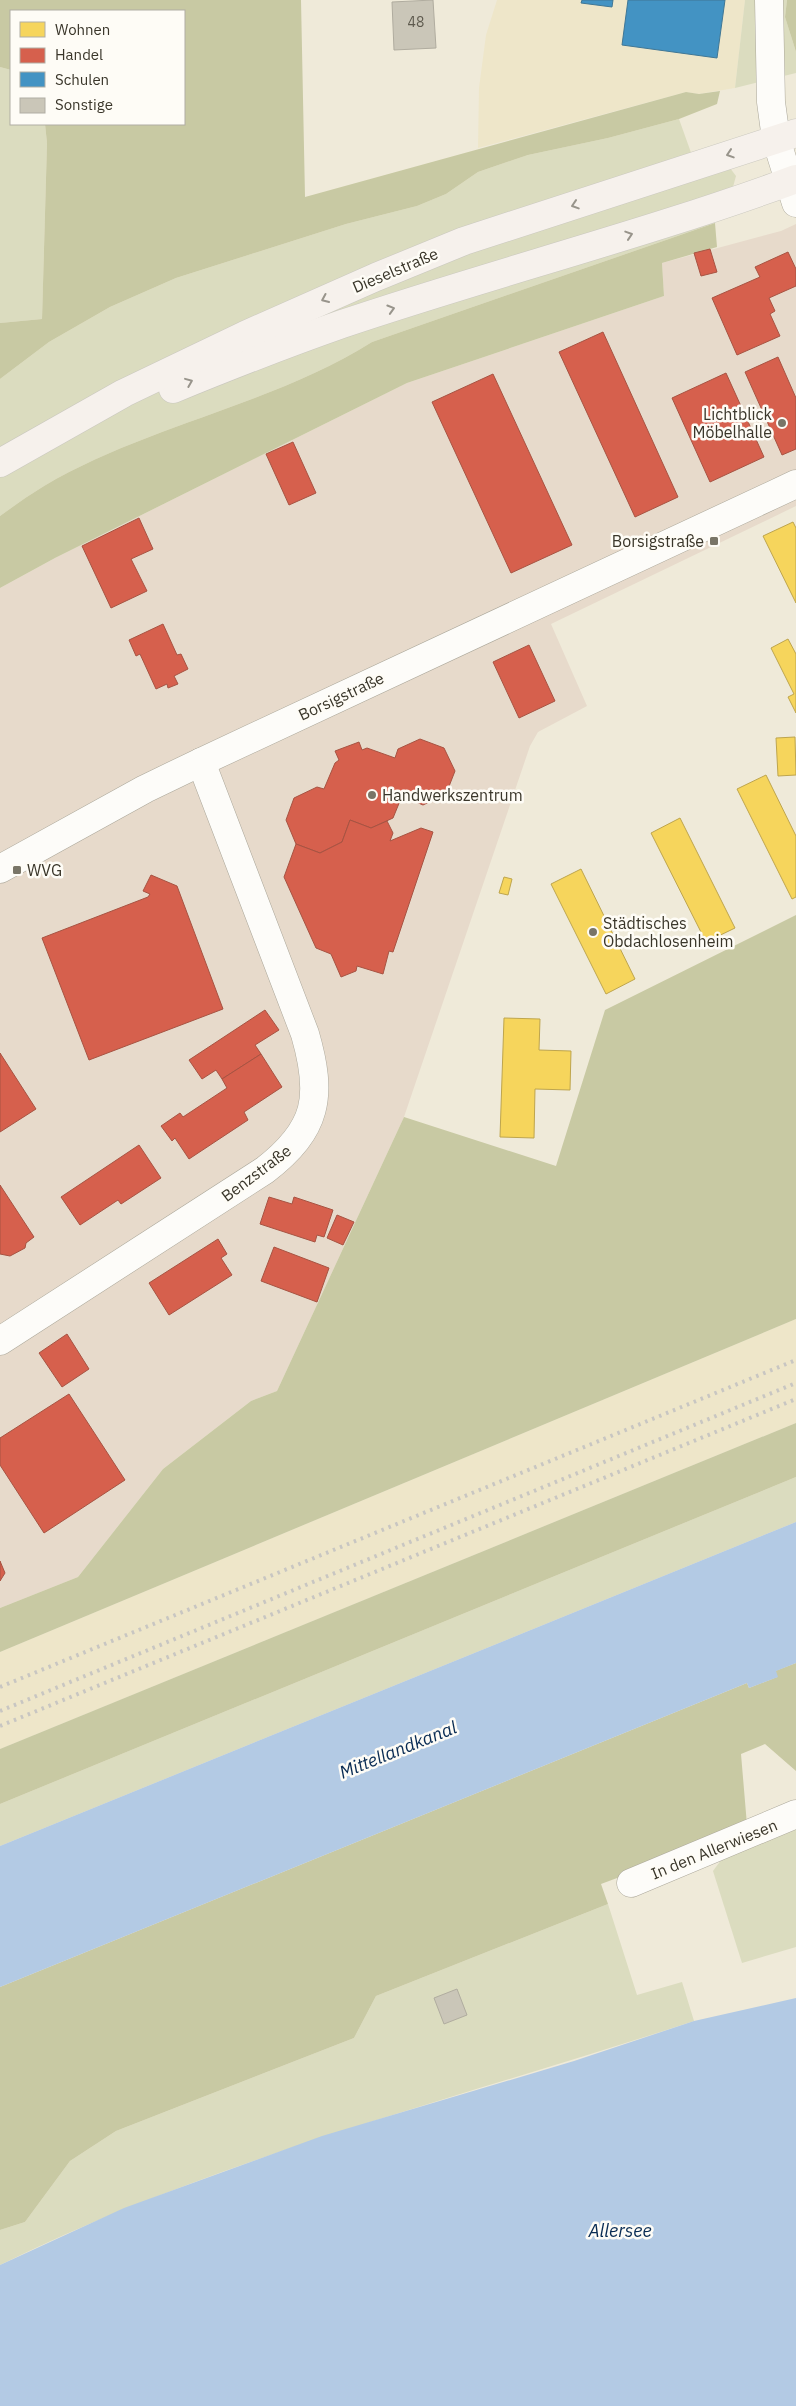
<svg xmlns="http://www.w3.org/2000/svg" width="796" height="2406" font-family="'IBM Plex Sans',sans-serif">
<rect width="100%" height="100%" fill="#efead9"/>
<polygon fill="#e7dacb" points="796,224 796,506 551,624 587,706 538,732 530,746 404,1117 277,1391 251,1401 163,1469 78,1577 0,1608 0,588 55,558 407,383 664,296 662,263 781,231"/>
<g fill="#eee6c9">
<polygon points="497,0 745,0 735,88 699,94 686,92 478,148 479,88 486,35"/>
<polygon points="796,1319 796,1423 0,1749 0,1652"/>
</g>
<g fill="#dbdcbf">
<polygon points="745,0 787,0 785,17 796,52 796,73 735,88"/>
<polygon points="0,67 11,70 11,124 45,124 47,143 42,319 0,323"/>
<path d="M679,119L699,175L730,168L736,176L733,187L706,196L715,223L372,342C270,406 147,425 44,486C29,495 14,506 0,516V379L49,342L110,307L176,278L346,224L417,206L446,194L478,172L528,155L608,138Z"/>
<polygon points="796,1477 796,1522 0,1846 0,1804"/>
<polygon points="796,1803 796,1947 742,1963 713,1871 747,1825"/>
<path d="M608,1904L637,1995L682,1982L694,2021C461,2098 221,2156 0,2265V2230L25,2222L70,2161L116,2131L354,2038L376,1996Z"/>
</g>
<g fill="#c8c9a3">
<polygon points="0,0 301,0 305,197 686,92 699,94 720,91 717,104 679,119 608,138 528,155 478,172 446,194 417,206 346,224 176,278 110,307 49,342 0,379 0,323 42,319 47,143 45,124 184,124 184,11 11,11 11,70 0,67"/>
<polygon points="787,0 796,0 796,52 785,17"/>
<path d="M715,223L717,247L662,263L664,296L407,383L55,558L0,588V516C14,506 29,495 44,486C147,425 270,406 372,342Z"/>
<polygon points="796,915 796,1319 0,1652 0,1608 78,1577 163,1469 251,1401 277,1391 404,1117 556,1166 605,1010"/>
<polygon points="796,1423 796,1477 0,1804 0,1749"/>
<polygon points="796,1663 796,1771 765,1744 741,1754 747,1825 676,1856 601,1884 608,1904 376,1996 354,2038 116,2131 70,2161 25,2222 0,2230 0,1987 747,1683 749,1688 777,1677 775,1671"/>
</g>
<g fill="#b3cae4">
<polygon points="796,1522 796,1663 776,1671 778,1677 749,1688 747,1683 0,1987 0,1846"/>
<polygon points="796,1998 796,2406 0,2406 0,2265 124,2208 322,2136 574,2061 694,2021"/>
</g>
<g fill="#f6d55c" stroke="#bea54d">
<polygon points="793,522 796,528 796,603 763,536"/>
<polygon points="788,639 796,654 796,713 788,697 794,694 771,648"/>
<polygon points="795,737 796,775 778,776 776,738"/>
<polygon points="766,775 796,836 796,897 792,899 737,789"/>
<polygon points="680,818 735,928 706,942 651,833"/>
<polygon points="581,869 635,979 606,994 551,884"/>
<polygon points="504,877 512,879 508,895 499,893"/>
<polygon points="504,1018 540,1019 539,1050 571,1051 570,1090 535,1089 534,1138 500,1137"/>
</g>
<g fill="#d6604d" stroke="#a75342">
<polygon points="710,249 717,272 701,276 694,253"/>
<polygon points="788,252 796,269 796,286 769,298 775,311 770,314 780,336 737,355 712,298 760,277 755,267"/>
<polygon points="603,332 678,497 635,517 559,352"/>
<polygon points="778,357 796,398 796,449 782,455 745,372"/>
<polygon points="726,373 764,457 710,482 672,398"/>
<polygon points="493,374 572,545 511,573 432,402"/>
<polygon points="293,442 316,493 289,505 266,454"/>
<polygon points="139,518 153,549 131,559 147,591 111,608 82,546"/>
<polygon points="163,624 177,655 181,654 188,669 174,676 178,684 168,688 167,684 156,689 140,654 136,656 129,640"/>
<polygon points="529,645 555,701 519,718 493,662"/>
<polygon points="420,739 444,748 455,771 446,794 423,805 402,796 393,818 371,828 350,820 342,842 320,853 296,844 286,820 294,798 317,787 324,789 335,763 339,760 335,751 359,742 362,750 367,748 395,758 398,749"/>
<polygon points="350,820 371,828 387,821 393,833 390,841 421,828 433,832 393,952 389,951 383,974 357,966 356,971 341,977 331,954 316,948 284,877 296,844 320,853 342,842"/>
<polygon points="151,875 177,886 223,1009 89,1060 42,938 148,897 150,894 143,891"/>
<polygon points="265,1010 279,1030 255,1045 261,1054 222,1079 216,1070 202,1079 189,1060"/>
<polygon points="0,1053 36,1109 0,1132"/>
<polygon points="261,1054 282,1087 244,1112 248,1120 189,1159 175,1138 172,1141 161,1126 180,1113 183,1117 227,1088 222,1079"/>
<polygon points="139,1145 161,1178 121,1204 118,1200 80,1225 61,1197"/>
<polygon points="0,1185 34,1237 26,1243 25,1248 10,1256 0,1254"/>
<polygon points="269,1197 292,1204 294,1197 333,1210 324,1237 317,1235 315,1242 260,1224"/>
<polygon points="337,1215 354,1222 343,1245 327,1238"/>
<polygon points="218,1239 227,1254 221,1258 232,1275 169,1315 149,1283"/>
<polygon points="274,1247 329,1268 317,1302 261,1281"/>
<polygon points="67,1334 89,1369 62,1387 39,1353"/>
<polygon points="69,1394 125,1480 44,1533 0,1465 0,1438"/>
<polygon points="0,1561 5,1573 0,1581"/>
</g>
<g fill="#4393c3" stroke="#407795">
<polygon points="582,0 613,0 612,7 581,3"/>
<polygon points="628,0 725,0 717,58 622,45"/>
</g>
<g fill="#cac6b8" stroke="#b0ac9f">
<polygon points="433,0 436,48 394,50 392,2"/>
<polygon points="457,1989 467,2015 444,2024 434,1998"/>
</g>
<g fill="none" stroke-linecap="round" stroke-linejoin="round">
<g stroke="#aba79a" stroke-width="29">
<g id="minor">
<polyline points="769,0 771,102 776,139 796,203"/>
<polyline points="0,869 145,789 201,762 796,484"/>
<path d="M0,1341L265,1170C318,1129 323,1096 305,1034L201,762"/>
<polyline points="631,1883 796,1814"/>
</g>
</g>
<g stroke="#cac8bf" stroke-width="29">
<g id="major">
<path d="M173,389C229,366 285,344 342,324C493,273 647,234 796,179"/>
<polyline points="0,463 124,393 245,335 376,277 464,241 796,133"/>
</g>
</g>
<use href="#minor" stroke="#fdfcf9" stroke-width="28"/>
<use href="#major" stroke="#f6f1ec" stroke-width="28"/>
<g stroke="#c8c6c2" stroke-width="4" stroke-dasharray="2.5 5" stroke-linecap="butt">
<polyline points="0,1687 796,1360"/>
<polyline points="0,1711 796,1383"/>
<polyline points="0,1726 796,1399"/>
</g>
</g>
<defs><path id="oneway-chevron" d="M-2-3.5L2.5 0L-2 3.5" fill="none" stroke-width="1.6" stroke-linecap="round" stroke-linejoin="round" transform="scale(1.25)"/></defs>
<g stroke="#98948b">
<use href="#oneway-chevron" transform="translate(730 154) rotate(162)"/>
<use href="#oneway-chevron" transform="translate(575 205) rotate(162)"/>
<use href="#oneway-chevron" transform="translate(629 235) rotate(-18)"/>
<use href="#oneway-chevron" transform="translate(325 299) rotate(156)"/>
<use href="#oneway-chevron" transform="translate(391 309) rotate(-17)"/>
<use href="#oneway-chevron" transform="translate(189 382) rotate(-22)"/>
</g>
<g fill="#797567" stroke="#fefcf6" stroke-width="2">
<circle cx="782" cy="423" r="5"/>
<rect x="709" y="536" width="10" height="10" rx="2.5"/>
<circle cx="372" cy="795" r="5"/>
<rect x="12" y="865" width="10" height="10" rx="2.5"/>
<circle cx="593" cy="932" r="5"/>
</g>
<g text-anchor="middle" stroke-width="5" stroke-linejoin="round" paint-order="stroke">
<g font-size="14" fill="#5e5a4e">
<text x="416" y="27">48</text>
</g>
<g font-size="16" fill="#3a362a" stroke="#fefcf6">
<text transform="translate(395 270) rotate(-23)" y="6">Dieselstraße</text>
<text transform="translate(341 696) rotate(-25)" y="6">Borsigstraße</text>
<text transform="translate(256 1173) rotate(-37)" y="6">Benzstraße</text>
<text transform="translate(714 1849) rotate(-22)" y="6">In den Allerwiesen</text>
</g>
<g font-size="16" fill="#3a362a" stroke="#fefcf6" text-anchor="start">
<text x="772" y="420" text-anchor="end">Lichtblick<tspan x="772" dy="18">Möbelhalle</tspan></text>
<text x="704" y="547" text-anchor="end">Borsigstraße</text>
<text x="382" y="801">Handwerkszentrum</text>
<text x="27" y="876">WVG</text>
<text x="603" y="929">Städtisches<tspan x="603" dy="18">Obdachlosenheim</tspan></text>
</g>
<g font-size="18" font-style="italic" fill="#082b53" stroke="#fefcf6">
<text transform="translate(398 1750) rotate(-22)" y="6">Mittellandkanal</text>
<text x="620" y="2237">Allersee</text>
</g>
</g>
<rect x="10" y="10" width="175" height="115" fill="#fefcf6" stroke="#b0ada4"/>
<rect x="20" y="22" width="25" height="15" fill="#f6d55c" stroke="#b0ada4"/>
<text x="55" y="35" font-size="15" fill="#3a362a">Wohnen</text>
<rect x="20" y="48" width="25" height="15" fill="#d6604d" stroke="#b0ada4"/>
<text x="55" y="60" font-size="15" fill="#3a362a">Handel</text>
<rect x="20" y="72" width="25" height="15" fill="#4393c3" stroke="#b0ada4"/>
<text x="55" y="85" font-size="15" fill="#3a362a">Schulen</text>
<rect x="20" y="98" width="25" height="15" fill="#cac6b8" stroke="#b0ada4"/>
<text x="55" y="110" font-size="15" fill="#3a362a">Sonstige</text>
</svg>
